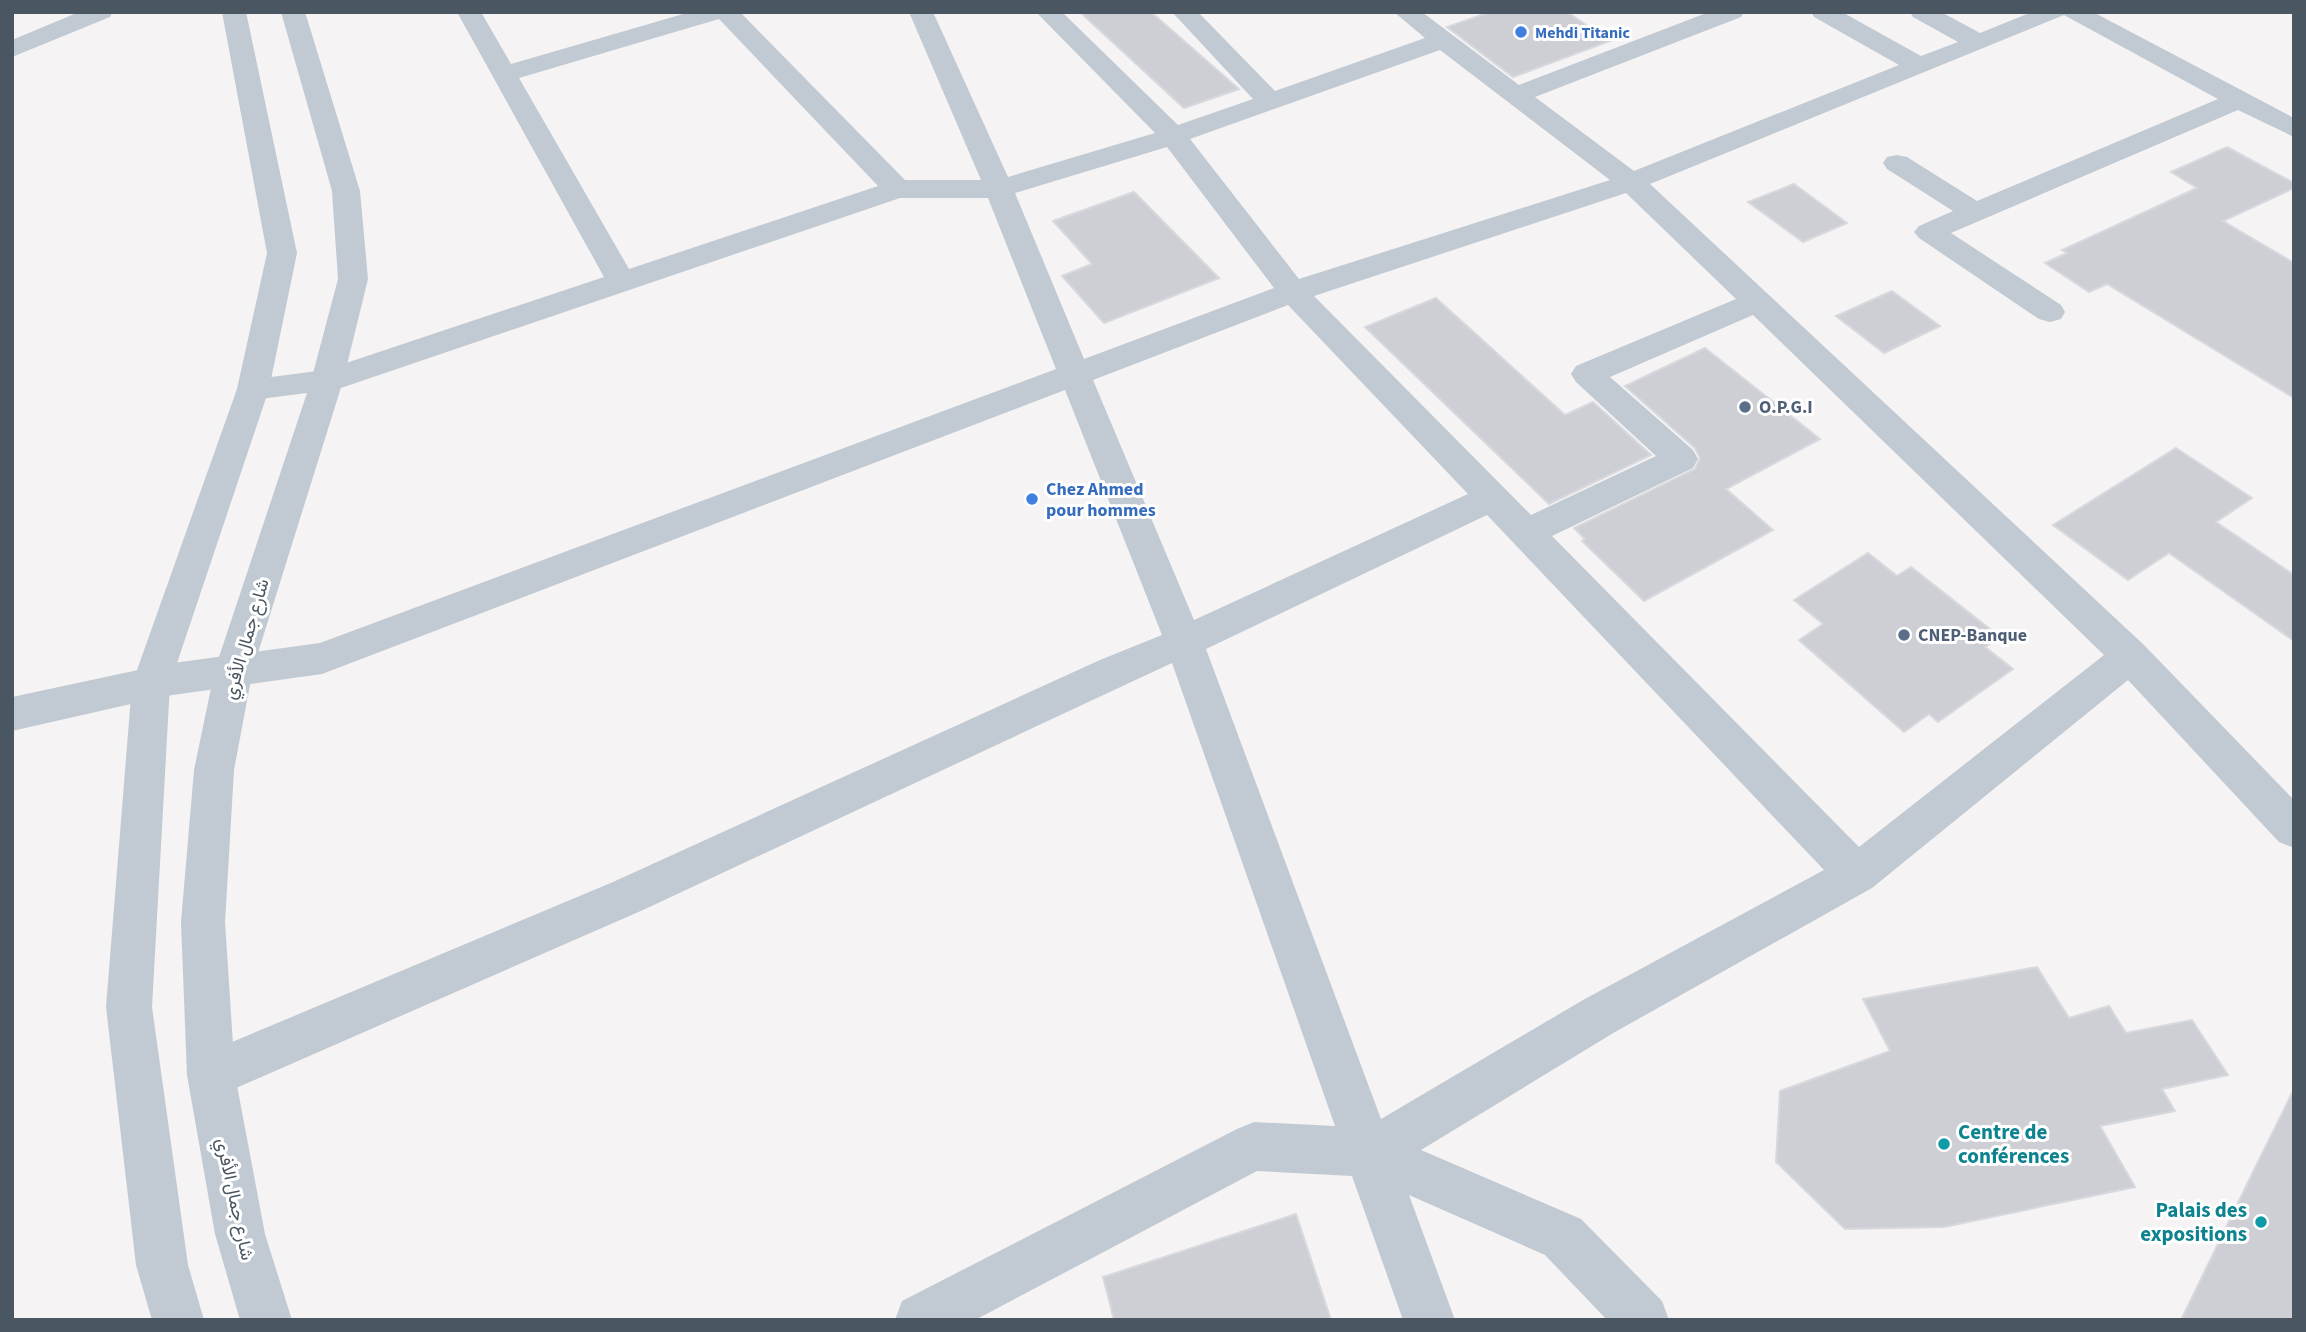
<svg xmlns="http://www.w3.org/2000/svg" width="2306" height="1332" font-family="'Source Sans 3',Vazirmatn,sans-serif">
<rect width="100%" height="100%" fill="#f5f3f3"/>
<g fill="#cdcfd5" stroke="#d7d9de" stroke-width="2">
<polygon points="1080,12 1151,12 1239,89 1184,108"/>
<polygon points="1490,12 1567,12 1610,41 1513,77 1447,27"/>
<polygon points="2227,147 2294,183 2294,188 2223,221 2294,263 2294,398 2107,284 2089,292 2045,263 2067,253 2062,250 2197,188 2171,172"/>
<polygon points="1794,184 1847,223 1803,242 1748,202"/>
<polygon points="1134,192 1219,278 1104,323 1062,276 1092,264 1053,221"/>
<polygon points="1892,291 1940,326 1884,353 1836,316"/>
<polygon points="1436,298 1565,415 1593,402 1651,455 1549,504 1365,327"/>
<polygon points="1705,348 1820,439 1726,489 1773,530 1644,601 1582,541 1585,539 1574,528 1695,469 1700,458 1695,448 1625,386"/>
<polygon points="2176,448 2252,498 2216,522 2294,575 2294,641 2169,553 2128,580 2053,525"/>
<polygon points="1868,553 1897,576 1911,567 2000,637 1985,647 2013,669 1938,722 1929,714 1904,732 1799,640 1823,624 1794,600"/>
<polygon points="2037,967 2069,1018 2109,1006 2126,1033 2192,1020 2228,1075 2162,1089 2175,1111 2100,1126 2135,1187 1944,1227 1845,1229 1776,1162 1780,1091 1890,1051 1863,999"/>
<polygon points="2294,1089 2294,1320 2181,1320 2253,1172"/>
<polygon points="1296,1214 1331,1320 1114,1320 1103,1277"/>
</g>
<g fill="none" stroke-linecap="round" stroke-linejoin="round">
<g fill="#c1cad2" fill-rule="evenodd">
<polygon points="79,12 113,12 110,17 12,57 12,40"/>
<path d="M457,12H481L511,64L690,12H740L905,180H981L909,12H933L1008,177L1155,133L1036,12H1062L1178,125L1253,99L1172,12H1198L1275,91L1425,38L1394,12H1422L1519,85L1709,12H1744L1741,17L1535,97L1634,171L1899,65L1814,17L1811,12H1842L1921,56L1958,42L1913,17L1910,12H1941L1980,33L2032,12H2093L2294,118V137L2238,110L1951,233L2061,305L2065,312L2061,319L2050,322L2039,319L1919,238L1914,232L1919,226L1953,211L1887,169L1883,163L1887,157L1897,155L1907,157L1977,201L2218,99L2064,15L1650,184L2144,645L2294,800V848L2279,842L2128,680L1872,888L1615,1032L1421,1150L1581,1219L1662,1301L1669,1320H1607L1545,1255L1409,1195L1455,1320H1403L1352,1176L1257,1171L975,1320H895L902,1301L1237,1129L1254,1122L1335,1126L1172,663L643,910L211,1099L194,1092L187,1075L194,1058L613,882L1100,660L1162,635L1065,390L322,674L166,696L12,731V697L166,664L320,643L1056,369L988,198H900L338,389L253,400L241,397L237,389L241,381L325,370L604,277ZM719,19L878,186L629,269L519,78ZM1440,50L1610,180L1299,279L1190,139ZM1167,147L1274,288L1084,359L1015,193ZM1626,193L1736,299L1576,366L1571,374L1576,382L1656,456L1531,515L1314,296ZM1288,305L1468,494L1194,620L1093,380ZM1753,315L2104,655L1859,847L1552,536L1693,468L1698,459L1693,450L1610,377ZM1487,515L1824,870L1583,1000L1381,1119L1206,649Z"/>
</g>
<g fill="#c1cad2" fill-rule="evenodd">
<polygon points="222,12 246,12 297,253 269,389 170,684 152,1007 188,1265 204,1320 152,1320 136,1265 106,1007 132,684 237,389 267,253"/>
<polygon points="281,12 305,12 360,191 368,279 343,381 253,669 234,770 225,922 235,1075 265,1234 292,1320 240,1320 215,1234 187,1075 181,922 194,770 215,669 311,381 338,279 332,191"/>
</g>
</g>
<g fill="#3f7fe0" stroke="#fff" stroke-width="2.5">
<circle cx="1521" cy="32" r="7"/>
<circle cx="1032" cy="499" r="7"/>
</g>
<g fill="#5c6f8a" stroke="#fff" stroke-width="2.5">
<circle cx="1745" cy="407" r="7"/>
<circle cx="1904" cy="635" r="7"/>
</g>
<g fill="#0f9aa8" stroke="#fff" stroke-width="2.5">
<circle cx="1944" cy="1144" r="7"/>
<circle cx="2261" cy="1222" r="7"/>
</g>
<g text-anchor="middle" stroke-width="6" stroke-linejoin="round" paint-order="stroke">
<g font-size="16" font-weight="bold" fill="#366cbe" stroke="#fff" text-anchor="start">
<text x="1535" y="38">Mehdi Titanic</text>
</g>
<g font-size="18" font-weight="bold" fill="#4e5e75" stroke="#fff" text-anchor="start">
<text x="1759" y="413">O.P.G.I</text>
<text x="1918" y="641">CNEP-Banque</text>
</g>
<g font-size="18" font-weight="bold" fill="#366cbe" stroke="#fff" text-anchor="start">
<text x="1046" y="495">Chez Ahmed<tspan x="1046" dy="21">pour hommes</tspan></text>
</g>
<g font-size="18" fill="#4a5661" stroke="#fff">
<text transform="translate(246 639) rotate(-74)" y="6">شارع جمال الأفري</text>
<text transform="translate(235 1199) rotate(78)" y="6">شارع جمال الأفري</text>
</g>
<g font-size="21" font-weight="bold" fill="#0d838f" stroke="#fff" text-anchor="start">
<text x="1958" y="1139">Centre de<tspan x="1958" dy="24">conférences</tspan></text>
<text x="2247" y="1217" text-anchor="end">Palais des<tspan x="2247" dy="24">expositions</tspan></text>
</g>
</g>
<rect width="2306" height="1332" fill="none" stroke="#4a5661" stroke-width="28"/>
</svg>
